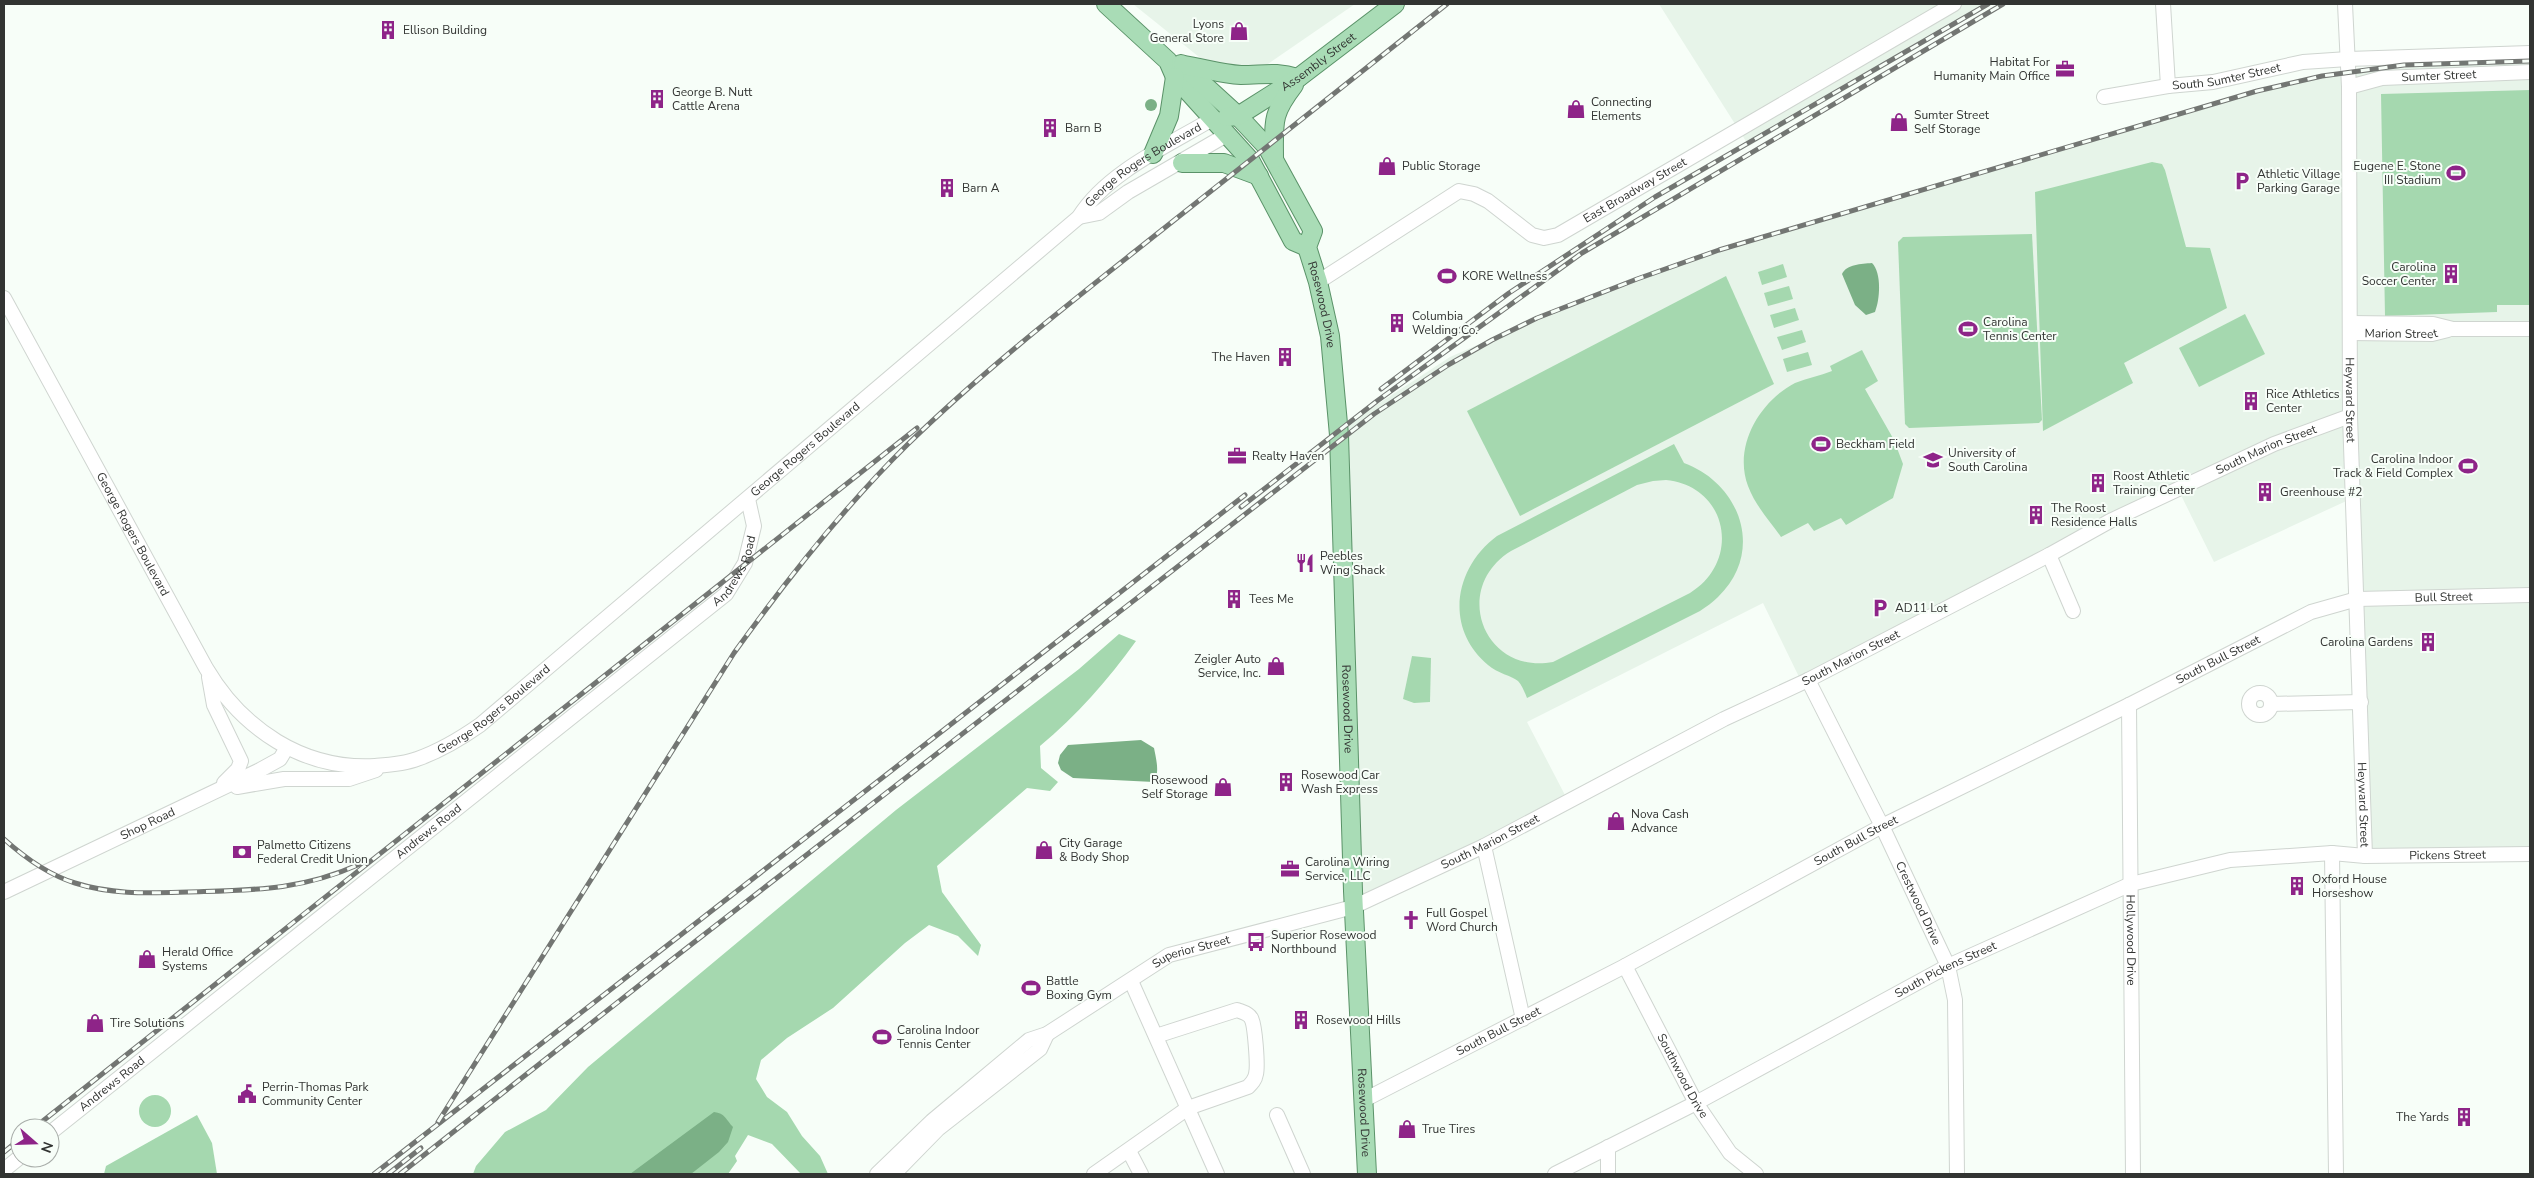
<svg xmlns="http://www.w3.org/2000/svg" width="2534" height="1178" font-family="'Nunito Sans',sans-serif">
<rect width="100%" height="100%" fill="#f7fef8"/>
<g fill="#e7f4e9">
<polygon points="1133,4 1355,4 1265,66 1239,71 1209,65"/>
<polygon points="1659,4 1993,4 1749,146"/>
<polygon points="2530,62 2530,851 2358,853 2355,497 2214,562 2178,489 1800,679 1763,603 1527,722 1566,797 1349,907 1335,432 1450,357 1554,311 1726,248 1911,191 2030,159 2143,122 2326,76 2413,67"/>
</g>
<g fill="#a5d8af" fill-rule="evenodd">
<polygon points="2530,90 2530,305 2497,305 2497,312 2385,316 2381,94"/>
<polygon points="2152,162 2162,164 2165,170 2186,247 2210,248 2227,308 2124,363 2133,383 2043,431 2035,192"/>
<polygon points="2032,234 2042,420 2039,423 1909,428 1905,424 1898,242 1903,237"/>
<polygon points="1783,264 1787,277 1762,285 1758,272"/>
<polygon points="1726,276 1774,384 1520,516 1467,411"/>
<polygon points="1789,286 1793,299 1768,306 1764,293"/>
<polygon points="1795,308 1799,320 1774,328 1770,315"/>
<polygon points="2245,314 2265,354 2199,387 2179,348"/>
<polygon points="1802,330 1806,342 1782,350 1777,337"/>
<path d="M1862,350L1878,381L1865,389L1894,440L1903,464L1893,498L1846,525L1841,518L1814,531L1808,523L1781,537C1769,520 1755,505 1748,486C1733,446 1760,401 1795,383C1807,378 1820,376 1832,371L1830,366Z"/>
<polygon points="1808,352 1812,365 1787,372 1783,359"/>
<path d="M1674,444L1684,463C1741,484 1765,552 1718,597C1713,602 1706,607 1700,611L1527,698C1525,693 1522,685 1518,681C1512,676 1497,673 1488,665C1444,628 1454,568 1497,536ZM1666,480C1728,486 1742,561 1690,593L1553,662C1483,675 1451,588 1511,551L1637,485L1653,481Z"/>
<path d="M1119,634L1136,641C1108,680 1076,716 1040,746L1041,768L1058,782L1050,791L1027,788L937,866L942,892L981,945L978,956L958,936L929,925L905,943L833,1008L787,1038L761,1060L756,1079L767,1097L787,1112L802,1136L820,1156L828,1174H801L772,1144L748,1135L735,1156L737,1161L728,1174H473L476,1166L505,1132L546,1110L588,1067L896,810L1079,669Z"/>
<polygon points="1412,656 1431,658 1430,702 1414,703 1403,699"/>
<circle cx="155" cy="1111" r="16"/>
<polygon points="197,1115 212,1143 217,1174 104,1174 106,1166"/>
</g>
<g fill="#7bb086">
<circle cx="1151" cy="105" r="6"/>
<path d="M1872,263C1882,273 1880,300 1875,312L1866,315L1855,305L1842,274C1847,264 1861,264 1872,263Z"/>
<path d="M1141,740L1154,748C1156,759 1160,772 1154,782L1073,778L1061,770L1058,763L1060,755L1068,745Z"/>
<path d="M714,1112C725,1113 726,1120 733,1127L728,1142L719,1152L691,1174H630Z"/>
</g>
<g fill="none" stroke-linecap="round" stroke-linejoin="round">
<g stroke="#cfd5d0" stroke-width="16">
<g id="minor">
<polyline points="2163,4 2168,86"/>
<path id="s1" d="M2345,4L2349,87L2350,416L2365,856"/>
<path id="s2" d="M2349,87L2382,78L2530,72"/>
<path id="s3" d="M2104,97L2168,86L2213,82L2303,62L2348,59L2530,53"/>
<polyline points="1079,217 1099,213 1128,192 1228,134"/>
<path id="s4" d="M1318,282L1459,191L1474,194L1488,201L1532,235L1544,238L1558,235L1954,4"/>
<path id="s5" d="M4,298L206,668C242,729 303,770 375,766C388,765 404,764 417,759C440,751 460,739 480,725L1079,217C1107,172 1169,145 1214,118"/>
<polyline points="2350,323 2433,324 2453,329 2530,329"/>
<path id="s6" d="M2350,333L2432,334L2448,330"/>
<polyline points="2049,555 2073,611"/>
<polyline points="209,677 214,705 241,761 238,769 224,783"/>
<path id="s7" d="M1808,680L1882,826L1948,966L1955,1000L1957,1174"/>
<circle cx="2260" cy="704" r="11"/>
<polyline points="2271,704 2361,702"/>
<path id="s8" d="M2129,705L2133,1174"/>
<polyline points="237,787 284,779 349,779 376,770"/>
<polyline points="1484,846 1523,1019"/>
<polyline points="2332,853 2336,1174"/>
<path id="s9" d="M4,892L260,770L280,759L286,749"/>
<path id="s10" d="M1625,966L1696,1103L1730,1153L1756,1174"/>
<polyline points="1131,981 1217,1174"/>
<path id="s11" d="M1364,1100L1625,966L1882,826L2129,705L2311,612L2357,599L2530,595"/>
<polyline points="1277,1115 1303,1174"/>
<path id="s12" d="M50,1133L726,594L745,563L754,526L748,499"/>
<polyline points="1608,1147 1608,1174"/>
<polyline points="1129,1151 1141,1174"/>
<polyline points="4,1170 20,1157"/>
<path id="s13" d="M877,1174L932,1121L1029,1040L1047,1034L1169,955L1353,907L1484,846L1724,719L1808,680L2049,555L2110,521L2274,444L2350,416"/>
<polyline points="894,1174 938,1129 1040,1049 1047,1034"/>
<path d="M1094,1174L1188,1108L1248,1087C1252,1083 1255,1080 1256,1074C1258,1066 1255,1024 1251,1018C1248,1013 1242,1012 1237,1010L1156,1036"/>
<path id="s14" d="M1555,1174L1696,1103L1948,966L2131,884L2230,860L2332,853L2365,856L2530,854"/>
</g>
</g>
<g stroke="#5a9268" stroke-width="20">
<g id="major">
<polyline points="1106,4 1168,61 1175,77 1250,160 1293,241 1307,247"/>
<path id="s15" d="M1181,64L1238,116L1267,147L1313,231L1307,247L1318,282L1330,336L1339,435L1353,891L1367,1174"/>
<path d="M1183,65C1203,68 1221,74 1241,75C1264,75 1275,71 1298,78"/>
<path id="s16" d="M1227,117L1238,116L1298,78L1395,4"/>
<polyline points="1153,154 1169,116 1175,77"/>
<path d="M1274,159C1274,122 1271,115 1294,85"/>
<polyline points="1182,163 1224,163 1259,176"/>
</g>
</g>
<use href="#minor" stroke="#fff" stroke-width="14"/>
<use href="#major" stroke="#a9dcb6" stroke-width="18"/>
<g stroke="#737673" stroke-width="5">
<g id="rail">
<polyline points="1381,389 1509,293 1655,197 1988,4"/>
<polyline points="1241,507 1377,401 1582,253 2003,4"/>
<path d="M4,839C24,857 49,875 75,883C113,895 149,893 188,892C252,890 300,891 360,864"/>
<path d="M438,1122L734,653C787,579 843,508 908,444C985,369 1070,303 1153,237C1251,159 1349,82 1447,4"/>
<polyline points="34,1128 917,428"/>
<polyline points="4,1152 20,1139"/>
<polyline points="374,1174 1245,495"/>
<polyline points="388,1174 421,1148"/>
<polyline points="400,1174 670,961 1374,414 1448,365 1492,340 1537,318 1637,279 1719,250 2257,91 2322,76 2404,65 2530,61"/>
</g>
</g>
<use href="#rail" stroke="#f7fef8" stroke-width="3" stroke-dasharray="9" stroke-linecap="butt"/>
</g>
<defs>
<g id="building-bare" transform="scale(1.5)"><path d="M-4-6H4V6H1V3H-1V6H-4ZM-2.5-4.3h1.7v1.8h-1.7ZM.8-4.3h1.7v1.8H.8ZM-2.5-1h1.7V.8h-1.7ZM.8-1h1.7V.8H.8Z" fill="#8e2488" stroke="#f7fef8" stroke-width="2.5" paint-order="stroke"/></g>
<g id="shop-bare" transform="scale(1.5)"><path d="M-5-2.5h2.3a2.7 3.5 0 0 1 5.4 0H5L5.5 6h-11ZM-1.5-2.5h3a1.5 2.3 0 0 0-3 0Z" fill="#8e2488" stroke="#f7fef8" stroke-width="2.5" paint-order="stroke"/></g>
<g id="office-bare" transform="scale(1.5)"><path d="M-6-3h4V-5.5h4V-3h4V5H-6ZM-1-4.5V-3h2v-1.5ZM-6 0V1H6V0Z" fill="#8e2488" stroke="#f7fef8" stroke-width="2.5" paint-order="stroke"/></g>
<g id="stadium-bare" transform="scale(1.5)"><path d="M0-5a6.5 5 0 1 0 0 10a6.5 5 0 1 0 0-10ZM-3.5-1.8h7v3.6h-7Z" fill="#8e2488" stroke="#f7fef8" stroke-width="2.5" paint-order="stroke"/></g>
<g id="parking-bare" transform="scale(1.5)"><path d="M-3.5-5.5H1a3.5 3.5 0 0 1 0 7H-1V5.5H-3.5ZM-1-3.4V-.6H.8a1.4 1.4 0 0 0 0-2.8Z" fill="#8e2488" stroke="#f7fef8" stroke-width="2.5" paint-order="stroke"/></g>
<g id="university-bare" transform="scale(1.5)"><path d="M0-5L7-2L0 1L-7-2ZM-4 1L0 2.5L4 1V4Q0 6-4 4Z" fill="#8e2488" stroke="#f7fef8" stroke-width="2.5" paint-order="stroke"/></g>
<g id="restaurant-bare" transform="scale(1.5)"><path d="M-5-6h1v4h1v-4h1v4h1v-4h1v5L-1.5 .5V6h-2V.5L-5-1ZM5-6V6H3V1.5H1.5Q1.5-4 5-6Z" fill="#8e2488" stroke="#f7fef8" stroke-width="2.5" paint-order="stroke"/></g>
<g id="bank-bare" transform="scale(1.5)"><path d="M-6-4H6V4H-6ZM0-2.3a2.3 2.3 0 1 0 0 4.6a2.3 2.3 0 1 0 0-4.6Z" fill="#8e2488" stroke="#f7fef8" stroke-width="2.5" paint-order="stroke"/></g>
<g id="church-bare" transform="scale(1.5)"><path d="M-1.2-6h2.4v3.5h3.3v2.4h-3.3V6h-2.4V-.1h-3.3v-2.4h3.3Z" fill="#8e2488" stroke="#f7fef8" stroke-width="2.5" paint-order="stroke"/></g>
<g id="bus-bare" transform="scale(1.5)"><path d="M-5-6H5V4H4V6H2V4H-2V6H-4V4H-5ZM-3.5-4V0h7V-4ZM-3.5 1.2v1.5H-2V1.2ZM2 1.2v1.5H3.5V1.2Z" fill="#8e2488" stroke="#f7fef8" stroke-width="2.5" paint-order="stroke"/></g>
<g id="civic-bare" transform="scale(1.5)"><path d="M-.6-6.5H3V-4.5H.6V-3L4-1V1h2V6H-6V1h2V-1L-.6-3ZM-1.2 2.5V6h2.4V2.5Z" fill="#8e2488" stroke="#f7fef8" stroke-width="2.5" paint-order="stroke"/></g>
</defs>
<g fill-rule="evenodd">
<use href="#building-bare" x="388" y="30"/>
<use href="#shop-bare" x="1239" y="31"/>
<use href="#office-bare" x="2065" y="69"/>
<use href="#building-bare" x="657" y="99"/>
<use href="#shop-bare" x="1576" y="109"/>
<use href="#shop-bare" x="1899" y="122"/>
<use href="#building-bare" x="1050" y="128"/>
<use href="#shop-bare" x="1387" y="166"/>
<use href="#stadium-bare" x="2456" y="173"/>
<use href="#parking-bare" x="2242" y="181"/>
<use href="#building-bare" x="947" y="188"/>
<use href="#building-bare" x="2451" y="274"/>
<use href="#stadium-bare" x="1447" y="276"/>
<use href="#building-bare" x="1397" y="323"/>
<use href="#stadium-bare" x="1968" y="329"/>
<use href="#building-bare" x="1285" y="357"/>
<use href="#building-bare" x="2251" y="401"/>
<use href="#stadium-bare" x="1821" y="444"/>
<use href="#office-bare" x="1237" y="456"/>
<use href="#university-bare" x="1933" y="460"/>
<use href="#stadium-bare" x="2468" y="466"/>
<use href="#building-bare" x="2098" y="483"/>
<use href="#building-bare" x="2265" y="492"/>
<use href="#building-bare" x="2036" y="515"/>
<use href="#restaurant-bare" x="1305" y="563"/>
<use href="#building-bare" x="1234" y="599"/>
<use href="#parking-bare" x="1880" y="608"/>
<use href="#building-bare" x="2428" y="642"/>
<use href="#shop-bare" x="1276" y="666"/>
<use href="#building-bare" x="1286" y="782"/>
<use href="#shop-bare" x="1223" y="787"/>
<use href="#shop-bare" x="1616" y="821"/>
<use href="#shop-bare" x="1044" y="850"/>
<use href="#bank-bare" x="242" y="852"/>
<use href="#office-bare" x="1290" y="869"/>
<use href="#building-bare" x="2297" y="886"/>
<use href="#church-bare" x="1411" y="920"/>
<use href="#bus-bare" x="1256" y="942"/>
<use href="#shop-bare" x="147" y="959"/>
<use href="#stadium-bare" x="1031" y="988"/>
<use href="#building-bare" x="1301" y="1020"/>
<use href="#shop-bare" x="95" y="1023"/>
<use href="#stadium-bare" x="882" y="1037"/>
<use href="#civic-bare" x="247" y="1094"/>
<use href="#building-bare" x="2464" y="1117"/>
<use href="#shop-bare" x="1407" y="1129"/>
</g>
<g text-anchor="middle" stroke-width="4" stroke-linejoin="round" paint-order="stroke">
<g font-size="12" fill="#323432" stroke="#f7fef8" text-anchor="start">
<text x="1224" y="28" text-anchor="end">Lyons<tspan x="1224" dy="14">General Store</tspan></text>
<text x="403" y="34">Ellison Building</text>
<text x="2050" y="66" text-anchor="end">Habitat For<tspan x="2050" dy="14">Humanity Main Office</tspan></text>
<text x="672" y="96">George B. Nutt<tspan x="672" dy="14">Cattle Arena</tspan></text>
<text x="1591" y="106">Connecting<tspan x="1591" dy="14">Elements</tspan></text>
<text x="1914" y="119">Sumter Street<tspan x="1914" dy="14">Self Storage</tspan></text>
<text x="1065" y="132">Barn B</text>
<text x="1402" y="170">Public Storage</text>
<text x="2441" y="170" text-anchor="end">Eugene E. Stone<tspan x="2441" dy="14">III Stadium</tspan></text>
<text x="2257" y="178">Athletic Village<tspan x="2257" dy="14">Parking Garage</tspan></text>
<text x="962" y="192">Barn A</text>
<text x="2436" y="271" text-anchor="end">Carolina<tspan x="2436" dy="14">Soccer Center</tspan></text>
<text x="1462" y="280">KORE Wellness</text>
<text x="1412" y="320">Columbia<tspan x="1412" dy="14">Welding Co.</tspan></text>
<text x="1983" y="326">Carolina<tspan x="1983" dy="14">Tennis Center</tspan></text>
<text x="1270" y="361" text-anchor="end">The Haven</text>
<text x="2266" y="398">Rice Athletics<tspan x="2266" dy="14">Center</tspan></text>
<text x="1836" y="448">Beckham Field</text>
<text x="1948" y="457">University of<tspan x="1948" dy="14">South Carolina</tspan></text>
<text x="1252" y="460">Realty Haven</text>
<text x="2453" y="463" text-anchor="end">Carolina Indoor<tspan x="2453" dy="14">Track &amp; Field Complex</tspan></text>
<text x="2113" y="480">Roost Athletic<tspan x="2113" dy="14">Training Center</tspan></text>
<text x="2280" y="496">Greenhouse #2</text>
<text x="2051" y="512">The Roost<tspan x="2051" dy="14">Residence Halls</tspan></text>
<text x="1320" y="560">Peebles<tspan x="1320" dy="14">Wing Shack</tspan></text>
<text x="1249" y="603">Tees Me</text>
<text x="1895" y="612">AD11 Lot</text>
<text x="2413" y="646" text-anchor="end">Carolina Gardens</text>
<text x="1261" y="663" text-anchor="end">Zeigler Auto<tspan x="1261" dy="14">Service, Inc.</tspan></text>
<text x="1301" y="779">Rosewood Car<tspan x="1301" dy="14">Wash Express</tspan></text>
<text x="1208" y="784" text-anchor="end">Rosewood<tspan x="1208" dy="14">Self Storage</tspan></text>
<text x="1631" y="818">Nova Cash<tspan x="1631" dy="14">Advance</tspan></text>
<text x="1059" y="847">City Garage<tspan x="1059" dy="14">&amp; Body Shop</tspan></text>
<text x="257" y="849">Palmetto Citizens<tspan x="257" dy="14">Federal Credit Union</tspan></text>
<text x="1305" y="866">Carolina Wiring<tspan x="1305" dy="14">Service, LLC</tspan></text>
<text x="2312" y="883">Oxford House<tspan x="2312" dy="14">Horseshow</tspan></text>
<text x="1426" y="917">Full Gospel<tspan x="1426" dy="14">Word Church</tspan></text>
<text x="1271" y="939">Superior Rosewood<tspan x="1271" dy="14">Northbound</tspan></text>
<text x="162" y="956">Herald Office<tspan x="162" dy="14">Systems</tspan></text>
<text x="1046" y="985">Battle<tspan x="1046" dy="14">Boxing Gym</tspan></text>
<text x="1316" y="1024">Rosewood Hills</text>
<text x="110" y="1027">Tire Solutions</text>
<text x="897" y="1034">Carolina Indoor<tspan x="897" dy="14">Tennis Center</tspan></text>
<text x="262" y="1091">Perrin-Thomas Park<tspan x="262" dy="14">Community Center</tspan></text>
<text x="2449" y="1121" text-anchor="end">The Yards</text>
<text x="1422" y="1133">True Tires</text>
</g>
<g font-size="12" fill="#323432" stroke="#f7fef8">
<text dy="4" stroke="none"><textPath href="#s16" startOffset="108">Assembly Street</textPath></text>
<text dy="4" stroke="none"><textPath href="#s2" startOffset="91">Sumter Street</textPath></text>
<text dy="4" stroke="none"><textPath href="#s3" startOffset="124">South Sumter Street</textPath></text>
<text dy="4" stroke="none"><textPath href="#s5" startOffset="1611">George Rogers Boulevard</textPath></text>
<text dy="4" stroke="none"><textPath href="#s4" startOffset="370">East Broadway Street</textPath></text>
<text dy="4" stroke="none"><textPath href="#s15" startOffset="292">Rosewood Drive</textPath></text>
<text dy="4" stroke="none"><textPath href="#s6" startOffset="51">Marion Street</textPath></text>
<text dy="4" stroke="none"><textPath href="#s1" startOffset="396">Heyward Street</textPath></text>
<text dy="4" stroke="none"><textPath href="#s5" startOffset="1168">George Rogers Boulevard</textPath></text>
<text dy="4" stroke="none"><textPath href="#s13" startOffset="1579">South Marion Street</textPath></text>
<text dy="4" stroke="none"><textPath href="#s5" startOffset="269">George Rogers Boulevard</textPath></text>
<text dy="4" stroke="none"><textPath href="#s12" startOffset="889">Andrews Road</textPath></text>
<text dy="4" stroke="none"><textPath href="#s11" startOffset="1200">Bull Street</textPath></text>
<text dy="4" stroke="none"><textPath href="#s13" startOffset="1114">South Marion Street</textPath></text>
<text dy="4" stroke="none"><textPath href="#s11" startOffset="961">South Bull Street</textPath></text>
<text dy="4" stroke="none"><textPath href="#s5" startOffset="762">George Rogers Boulevard</textPath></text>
<text dy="4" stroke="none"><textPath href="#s15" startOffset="698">Rosewood Drive</textPath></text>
<text dy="4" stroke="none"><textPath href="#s1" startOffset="801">Heyward Street</textPath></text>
<text dy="4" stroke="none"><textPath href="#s9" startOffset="159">Shop Road</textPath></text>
<text dy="4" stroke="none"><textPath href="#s12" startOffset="484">Andrews Road</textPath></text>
<text dy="4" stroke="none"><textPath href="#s13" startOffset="709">South Marion Street</textPath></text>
<text dy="4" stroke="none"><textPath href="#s11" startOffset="556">South Bull Street</textPath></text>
<text dy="4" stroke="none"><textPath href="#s14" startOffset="965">Pickens Street</textPath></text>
<text dy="4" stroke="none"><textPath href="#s7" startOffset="249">Crestwood Drive</textPath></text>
<text dy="4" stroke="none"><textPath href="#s8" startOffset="235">Hollywood Drive</textPath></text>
<text dy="4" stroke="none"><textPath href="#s13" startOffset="389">Superior Street</textPath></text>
<text dy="4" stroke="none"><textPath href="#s14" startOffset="441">South Pickens Street</textPath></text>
<text dy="4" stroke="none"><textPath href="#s11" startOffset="151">South Bull Street</textPath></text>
<text dy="4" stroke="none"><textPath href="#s10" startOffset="124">Southwood Drive</textPath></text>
<text dy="4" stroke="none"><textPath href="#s12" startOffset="79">Andrews Road</textPath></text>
<text dy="4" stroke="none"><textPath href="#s15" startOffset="1102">Rosewood Drive</textPath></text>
</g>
</g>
<rect width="2534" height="1178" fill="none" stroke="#323432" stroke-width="10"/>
<g transform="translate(35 1143) rotate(110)"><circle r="24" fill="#f7fef8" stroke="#a8ada9"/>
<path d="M0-4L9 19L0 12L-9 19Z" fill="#8e2488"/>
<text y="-8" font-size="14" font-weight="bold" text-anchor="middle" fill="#323432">N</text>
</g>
</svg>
